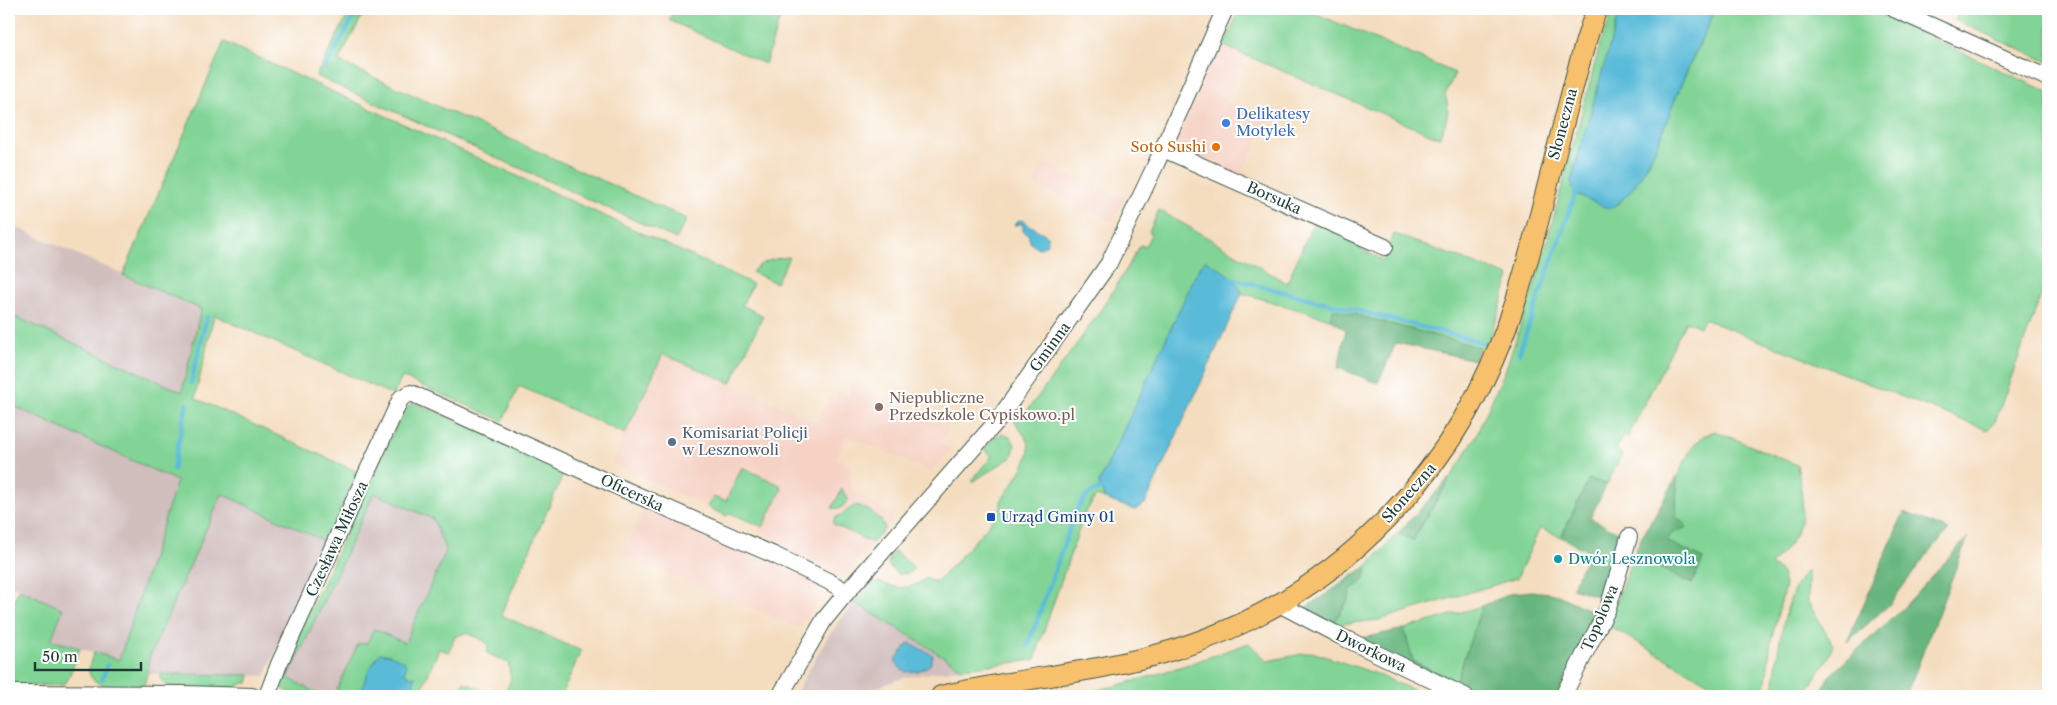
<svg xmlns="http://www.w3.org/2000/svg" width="2057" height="705" font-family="'Libre Caslon Text',serif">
<rect width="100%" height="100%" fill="#fff"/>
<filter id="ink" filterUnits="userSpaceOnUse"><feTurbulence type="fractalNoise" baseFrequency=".02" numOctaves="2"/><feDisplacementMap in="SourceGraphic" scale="10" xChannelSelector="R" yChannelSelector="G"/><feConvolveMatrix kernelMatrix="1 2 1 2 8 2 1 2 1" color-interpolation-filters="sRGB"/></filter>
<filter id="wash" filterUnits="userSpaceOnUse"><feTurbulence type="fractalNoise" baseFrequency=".0096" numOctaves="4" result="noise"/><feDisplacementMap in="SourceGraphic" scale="20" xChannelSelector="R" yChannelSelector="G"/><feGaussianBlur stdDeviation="1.12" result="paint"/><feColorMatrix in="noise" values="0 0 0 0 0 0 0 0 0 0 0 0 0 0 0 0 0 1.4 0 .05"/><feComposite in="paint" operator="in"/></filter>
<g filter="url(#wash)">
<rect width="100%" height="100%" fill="#f4ddbf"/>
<g fill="#f6d2c4">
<polygon points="1220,43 1245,55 1226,102 1267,119 1241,176 1180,150 1177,142"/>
<polygon points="1044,163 1124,198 1113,222 1034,184"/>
<polygon points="663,354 817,422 830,396 836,398 839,391 848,395 852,384 948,428 941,444 951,449 931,472 847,436 836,458 852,467 849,475 853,491 895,517 847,571 836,573 773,544 774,538 758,530 760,526 730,513 727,516 612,463"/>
<polygon points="645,505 810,580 822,595 799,628 623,555"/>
</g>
<g fill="#d1bfbe">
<polygon points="9,224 201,309 182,393 9,314"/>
<polygon points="9,404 177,481 349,491 265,676 148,674 119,660 51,640 63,609 9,584"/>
<polygon points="374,493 433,519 446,551 405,643 358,644 334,696 327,696 288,678"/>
<polygon points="854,602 962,668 906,677 852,696 800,696 798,689 827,638"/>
</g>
<g fill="#81d496" stroke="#508865">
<polygon points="351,9 366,9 338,61 687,219 676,239 316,76"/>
<polygon points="674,9 783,9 765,64 669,20"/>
<path d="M1240,9H1305L1455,73L1445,95C1451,112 1446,122 1439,138L1224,46Z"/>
<polygon points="1614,9 1622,9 1616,23 1576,194 1587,198 1619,204 1649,163 1685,75 1716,9 1868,9 2048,92 2048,276 1995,422 1987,430 1704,319 1700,327 1686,321 1628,437 1624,435 1616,450 1622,454 1607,484 1589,479 1561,537 1540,528 1517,578 1379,620 1332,625 1347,602 1352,588 1363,580 1367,574 1367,566 1398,533 1413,540 1475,438 1505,371 1540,268 1601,41"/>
<polygon points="1961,9 2048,9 2048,62 1955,20"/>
<path d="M224,42L753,284L742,305L763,316L731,383L663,354L625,434L519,386L503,421L402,377L393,395L214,315L195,398L358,472L326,542L222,494L149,658L145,684L141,688C126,687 87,691 89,668C90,663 92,657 94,652L119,660L177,481L9,404V314L182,392L201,309L123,275Z"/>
<path d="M1159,210L1287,283L1314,221L1357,240L1360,249L1383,260L1394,234L1509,276L1500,309L1485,349L1333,309L1330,319L1242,293C1236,276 1217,272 1201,265L1099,483L1105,499L1096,496L1084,515L1040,642L1035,660L962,668L854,602L874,582C881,582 884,584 891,586C905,590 915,586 927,578L931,581H938L987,527L1001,508V501C1009,488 1029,463 1029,449C1030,434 1009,425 1015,410L1024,415C1065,360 1108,305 1140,245L1145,246L1152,233L1149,232Z"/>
<path d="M789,257L776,283L752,272C762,260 774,259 789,257Z"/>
<polygon points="413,402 585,477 583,481 564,473 501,615 581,651 563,692 572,696 504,696 511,679 508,663 487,653 488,646 483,640 465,633 455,637 449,652 439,649 423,686 423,696 334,696 358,644 367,643 374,629 405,643 446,551 433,519 374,493 288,678 321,695 320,696 302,696 284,690 281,682 281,672 402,414"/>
<path d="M1715,431L1797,465C1806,513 1807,529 1771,565L1782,573L1785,585L1771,641L1764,696H1716L1719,689L1607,625L1634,555L1692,584L1703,559L1667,541L1676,516L1677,477L1691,449L1703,436Z"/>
<polygon points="1003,434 1010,436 1015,445 1012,457 972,482 971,481 992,456 984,449 996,436"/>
<polygon points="742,467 780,485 782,489 763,527 730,513 727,516 707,507 713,497 726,501"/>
<path d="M842,489L848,499C844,507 841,509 832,508Z"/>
<path d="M856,505C867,508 882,517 885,528L872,543L833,524L834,519Z"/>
<polygon points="895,551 914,568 909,573 897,574 888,565 890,558"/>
<path d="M1808,570V602L1833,645L1828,658L1804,696H1773C1775,667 1784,588 1808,570Z"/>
<polygon points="19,589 63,609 51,640 80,648 68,680 62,685 9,686 9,612"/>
<polygon points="1482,606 1456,682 1413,661 1404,629"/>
<path d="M1249,643L1267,661L1312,652L1374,673L1427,696H1071C1133,684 1190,664 1249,643Z"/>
<polygon points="160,674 250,675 248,683 243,683 237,688 169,687 161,680"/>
<polygon points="464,682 496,696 456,696 460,686 463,685"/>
</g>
<g fill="#68b67f" stroke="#447a5a">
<polygon points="1333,309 1479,347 1475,360 1396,343 1378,383 1338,368 1346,330 1330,319"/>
<polygon points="1677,477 1676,516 1687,527 1671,534 1667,541 1703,559 1692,584 1634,555 1640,540"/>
<polygon points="1449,478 1413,540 1398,533"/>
<polygon points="1589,479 1607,484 1590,518 1622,534 1603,598 1572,588 1589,552 1561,537"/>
<polygon points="1904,512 1949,530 1924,558 1889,605 1847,642"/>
<polygon points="1968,537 1906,696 1819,696 1828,677 1903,608"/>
<path d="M1367,566C1366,577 1362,584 1352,588L1347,602L1332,625L1304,609Z"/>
<polygon points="1532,591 1556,594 1596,613 1557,696 1478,696 1358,639 1404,629 1413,661 1456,682 1482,606 1512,593"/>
</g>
<g fill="#5abbd9" stroke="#3c7c86">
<path d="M1622,9H1716C1706,31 1695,52 1685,75C1668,113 1648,189 1609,209L1576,194L1573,190L1571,181L1616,23Z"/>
<path d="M1018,220L1025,221L1030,227H1034C1039,234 1051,231 1047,244L1041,248C1032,247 1029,243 1029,235L1023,231V224L1014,225Z"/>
<path d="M1205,260C1220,269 1236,277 1242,293L1145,504L1135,510L1105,499L1099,483L1197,272Z"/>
<polygon points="909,643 933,655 930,665 918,671 905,672 898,666 895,660"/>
<polygon points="380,653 390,655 404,661 406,667 404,672 410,677 415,676 411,696 365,695 362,687 369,670"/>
</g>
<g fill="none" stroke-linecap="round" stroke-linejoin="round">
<g stroke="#5abbd9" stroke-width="4.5">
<polyline points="325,68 358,9"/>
<polyline points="1233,279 1485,343"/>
<polyline points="1519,353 1577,189"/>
<polyline points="191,383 207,317"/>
<polyline points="173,469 187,403"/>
<path d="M1028,646L1075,513C1082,501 1087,492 1101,489"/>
<polyline points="102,679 107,665"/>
</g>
</g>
</g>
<g filter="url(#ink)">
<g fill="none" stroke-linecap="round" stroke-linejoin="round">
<g stroke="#3f5549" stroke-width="18">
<g id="minor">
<polyline points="1894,9 2048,78"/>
<polyline points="1163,149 1385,247"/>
<polyline points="1279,604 1340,636 1465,696"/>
<polyline points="9,693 183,694 252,696"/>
<polyline points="267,696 279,664 401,398 411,393 621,488 774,555 828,581 847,592"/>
<polyline points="780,696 824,620 847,592 998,420 1109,263 1156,164 1225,9"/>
<polyline points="1563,696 1608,608 1629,537"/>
</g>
</g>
<g stroke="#3f5549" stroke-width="22">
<path id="major" d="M941,696C1018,678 1098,673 1173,650C1340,599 1462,467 1515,303C1535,240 1550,174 1567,110C1576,76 1584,41 1597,9"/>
</g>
<use href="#minor" stroke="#fff" stroke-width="16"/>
<use href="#major" stroke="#f7c06c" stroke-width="20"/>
</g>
</g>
<circle fill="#3f7fe0" stroke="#fff" stroke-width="2" cx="1226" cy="123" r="5"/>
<circle fill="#e8710a" stroke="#fff" stroke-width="2" cx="1216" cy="147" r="5"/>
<circle fill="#8d6e63" stroke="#fff" stroke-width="2" cx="879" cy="407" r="5"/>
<circle fill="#5c6f8a" stroke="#fff" stroke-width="2" cx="672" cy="442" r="5"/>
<rect fill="#1a4fb4" stroke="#fff" stroke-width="2" x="986" y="512" width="10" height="10" rx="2.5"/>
<circle fill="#0f9aa8" stroke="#fff" stroke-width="2" cx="1558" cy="559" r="5"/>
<g text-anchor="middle" stroke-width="4" stroke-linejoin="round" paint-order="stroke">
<g font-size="15" fill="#366cbe" stroke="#fff" text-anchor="start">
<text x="1236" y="119">Delikatesy<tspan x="1236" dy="17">Motylek</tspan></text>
</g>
<g font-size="15" fill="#1f3d34" stroke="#fff">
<text transform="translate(1563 124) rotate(-75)" y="5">Słoneczna</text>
<text transform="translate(1274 198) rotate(24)" y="5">Borsuka</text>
<text transform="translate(1050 347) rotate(-54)" y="5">Gminna</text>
<text transform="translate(632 493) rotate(25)" y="5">Oficerska</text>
<text transform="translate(1409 493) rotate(-49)" y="5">Słoneczna</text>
<text transform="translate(337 539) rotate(-65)" y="5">Czesława Miłosza</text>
<text transform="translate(1600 618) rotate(-67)" y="5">Topolowa</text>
<text transform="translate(1371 651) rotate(26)" y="5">Dworkowa</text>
</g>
<g font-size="15" fill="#c56008" stroke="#fff" text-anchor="end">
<text x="1206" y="152">Soto Sushi</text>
</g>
<g font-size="15" fill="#785e54" stroke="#fff" text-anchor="start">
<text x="889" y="403">Niepubliczne<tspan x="889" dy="17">Przedszkole Cypiskowo.pl</tspan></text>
</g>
<g font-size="15" fill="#4e5e75" stroke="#fff" text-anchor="start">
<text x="682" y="438">Komisariat Policji<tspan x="682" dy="17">w Lesznowoli</tspan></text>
</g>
<g font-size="15" fill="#164399" stroke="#fff" text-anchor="start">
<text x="1001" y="522">Urząd Gminy 01</text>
</g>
<g font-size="15" fill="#0d838f" stroke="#fff" text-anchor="start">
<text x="1568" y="564">Dwór Lesznowola</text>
</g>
</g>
<rect width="2057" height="705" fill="none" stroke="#fff" stroke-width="30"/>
<path d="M35 662v8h106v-8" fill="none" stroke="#1f3d34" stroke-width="2.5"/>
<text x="42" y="662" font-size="15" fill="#1f3d34" stroke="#ffffff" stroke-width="4" paint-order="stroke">50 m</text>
</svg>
